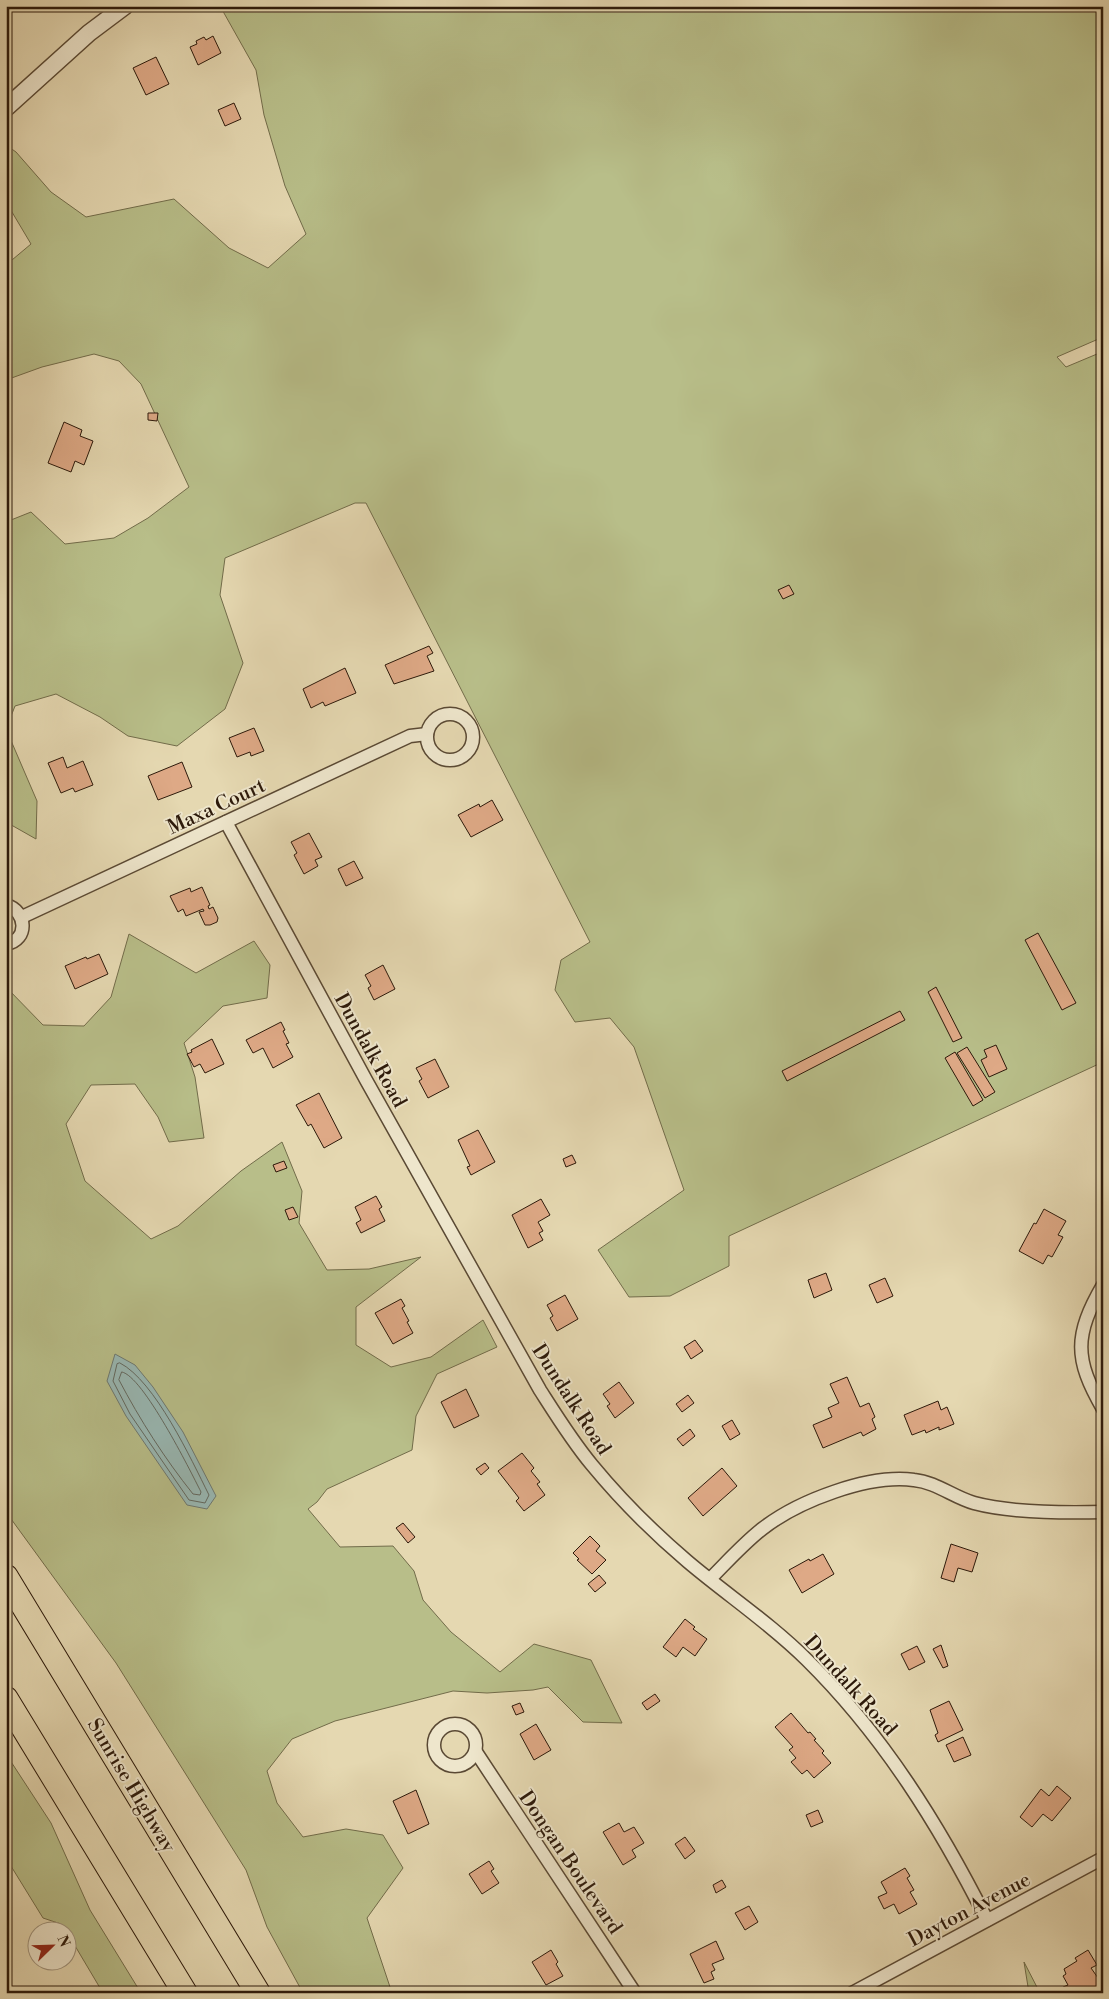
<svg xmlns="http://www.w3.org/2000/svg" width="1109" height="1999" font-family="'Libre Bodoni',serif">
<rect width="100%" height="100%" fill="#e5d8b1"/>
<filter id="stains"><feTurbulence type="fractalNoise" baseFrequency=".004" numOctaves="4"/><feColorMatrix values="0 0 0 0 .2 0 0 0 0 .09 0 0 0 0 .02 0 0 0 .5 -.17"/></filter>
<radialGradient id="worn" r=".72"><stop offset=".6" stop-color="#630" stop-opacity="0"/><stop offset="1" stop-color="#630" stop-opacity=".3"/></radialGradient>
<g fill="#b8be89" stroke="#726c4a">
<polygon points="220,6 1103,6 1103,337 1057,357 1066,367 1097,354 1103,359 1103,1062 729,1236 729,1266 670,1296 629,1297 598,1250 684,1190 634,1047 610,1018 575,1022 555,990 561,960 590,942 366,503 355,503 225,558 220,595 243,663 225,709 177,746 128,736 100,717 56,694 15,706 6,729 37,801 36,839 6,822 6,522 31,512 65,544 114,538 148,518 189,487 141,384 119,361 94,354 42,367 6,380 6,265 31,244 6,202 6,145 16,152 51,192 86,217 174,199 229,248 268,268 306,234 285,186 264,115 256,70"/>
<polygon points="129,934 196,973 254,941 270,965 267,998 223,1006 184,1043 195,1077 204,1138 169,1142 158,1117 135,1084 91,1085 66,1124 85,1181 151,1239 178,1226 241,1171 282,1142 302,1191 299,1223 327,1270 369,1269 421,1257 356,1307 356,1345 391,1367 431,1357 483,1320 497,1347 437,1374 416,1416 412,1450 327,1489 317,1502 308,1509 340,1547 393,1546 414,1571 423,1600 451,1632 500,1672 534,1644 591,1660 622,1723 583,1722 548,1687 533,1690 487,1693 453,1691 335,1721 292,1739 267,1771 277,1803 303,1837 346,1829 383,1835 403,1868 367,1918 392,1993 303,1993 267,1927 246,1870 116,1663 6,1512 6,987 43,1025 84,1026 111,997"/>
<polygon points="6,1754 51,1823 90,1910 141,1993 103,1993 68,1934 68,1932 61,1924 43,1918 6,1858"/>
<polygon points="1024,1962 1040,1993 1029,1993"/>
</g>
<polygon fill="#98b8b4" stroke="#6d7870" points="115,1354 135,1365 153,1387 183,1432 216,1496 207,1509 187,1505 126,1416 107,1381"/>
<g fill="none" stroke-linecap="round" stroke-linejoin="round">
<g stroke="#62685f" stroke-width="1">
<path d="M120,1363C155,1381 191,1459 209,1495L205,1503L189,1500L130,1414L113,1381L117,1364Z"/>
<path d="M122,1372C143,1376 190,1470 201,1492L200,1495L193,1494C165,1459 140,1420 119,1380Z"/>
</g>
</g>
<g fill="#dea986" stroke="#2c190a">
<polygon points="213,36 221,53 198,65 190,47 197,44 196,41 204,37 206,40"/>
<polygon points="156,57 169,84 146,95 133,68"/>
<polygon points="234,103 241,119 225,126 218,110"/>
<polygon points="148,413 158,413 157,421 148,420"/>
<polygon points="64,422 82,430 80,436 93,441 84,465 75,461 71,472 48,463"/>
<polygon points="789,585 794,594 783,599 778,590"/>
<polygon points="429,646 433,653 427,656 434,671 394,684 385,665"/>
<polygon points="345,668 356,693 325,706 323,702 311,708 303,689"/>
<polygon points="254,728 264,751 251,756 250,752 237,757 229,738"/>
<polygon points="63,757 67,768 83,761 93,785 75,792 73,788 61,793 48,763"/>
<polygon points="182,762 192,787 158,800 148,776"/>
<polygon points="492,800 503,820 471,837 458,815 479,804 480,807"/>
<polygon points="309,833 322,857 315,860 318,866 304,874 294,855 297,853 291,842"/>
<polygon points="354,861 363,878 346,886 338,869"/>
<polygon points="202,887 210,905 208,906 209,909 213,907 218,918 217,922 210,925 205,925 199,912 204,911 203,909 186,916 183,909 178,912 170,896 190,888 191,892"/>
<polygon points="1038,933 1076,1003 1062,1010 1025,940"/>
<polygon points="99,954 108,974 75,989 65,966 86,957 87,959"/>
<polygon points="383,965 395,989 374,1000 368,988 371,986 365,975"/>
<polygon points="936,987 962,1038 953,1042 928,992"/>
<polygon points="900,1011 905,1020 787,1081 782,1071"/>
<polygon points="281,1022 285,1030 283,1031 289,1043 286,1044 293,1057 273,1068 263,1048 253,1053 246,1040"/>
<polygon points="212,1039 224,1064 205,1073 200,1064 194,1067 187,1054 192,1052 191,1050"/>
<polygon points="996,1045 1007,1069 989,1077 981,1060 987,1057 984,1050"/>
<polygon points="967,1047 995,1092 985,1098 957,1053"/>
<polygon points="955,1052 983,1100 973,1106 945,1058"/>
<polygon points="435,1059 449,1087 428,1098 419,1081 422,1079 416,1068"/>
<polygon points="319,1093 342,1138 324,1148 311,1124 308,1126 296,1105"/>
<polygon points="478,1130 495,1162 471,1175 467,1167 470,1166 458,1140"/>
<polygon points="572,1155 576,1163 566,1167 563,1159"/>
<polygon points="284,1161 287,1168 276,1172 273,1165"/>
<polygon points="376,1196 382,1207 379,1209 385,1221 361,1233 356,1223 361,1220 355,1207"/>
<polygon points="541,1199 550,1215 538,1222 543,1231 539,1233 543,1240 528,1248 512,1215"/>
<polygon points="293,1207 298,1217 289,1220 285,1210"/>
<polygon points="1044,1209 1066,1221 1058,1235 1063,1237 1052,1257 1048,1255 1043,1264 1019,1251 1034,1223 1036,1224"/>
<polygon points="826,1273 832,1290 814,1298 808,1280"/>
<polygon points="885,1278 893,1296 877,1303 869,1285"/>
<polygon points="565,1295 578,1319 557,1331 550,1318 553,1316 547,1305"/>
<polygon points="401,1299 405,1306 402,1308 409,1321 407,1322 413,1333 393,1344 375,1313"/>
<polygon points="695,1340 703,1351 691,1359 684,1347"/>
<polygon points="847,1377 860,1407 869,1403 875,1417 872,1419 876,1429 863,1436 861,1432 823,1448 813,1425 832,1417 828,1408 839,1403 830,1384"/>
<polygon points="619,1382 634,1403 615,1418 607,1406 610,1404 603,1394"/>
<polygon points="466,1389 479,1416 454,1428 441,1402"/>
<polygon points="688,1395 694,1403 682,1412 676,1404"/>
<polygon points="938,1401 941,1410 947,1407 954,1424 939,1430 939,1427 926,1433 925,1430 912,1435 904,1415"/>
<polygon points="732,1420 740,1434 730,1440 722,1426"/>
<polygon points="690,1429 695,1436 683,1446 677,1439"/>
<polygon points="522,1453 534,1468 531,1471 540,1482 537,1484 545,1495 524,1511 516,1501 519,1498 498,1471"/>
<polygon points="485,1463 489,1468 481,1475 476,1469"/>
<polygon points="722,1468 737,1486 703,1516 688,1498"/>
<polygon points="403,1523 415,1537 408,1543 396,1528"/>
<polygon points="590,1536 600,1546 596,1551 606,1560 592,1574 577,1560 579,1559 573,1553"/>
<polygon points="951,1544 978,1553 972,1572 958,1568 954,1582 941,1578"/>
<polygon points="823,1554 834,1574 802,1593 789,1570 809,1559 810,1561"/>
<polygon points="599,1575 606,1583 595,1592 588,1584"/>
<polygon points="685,1619 695,1627 693,1629 707,1639 695,1656 683,1647 676,1657 663,1647"/>
<polygon points="941,1645 948,1666 943,1668 933,1649"/>
<polygon points="917,1646 925,1662 909,1670 901,1654"/>
<polygon points="655,1694 660,1701 647,1710 642,1703"/>
<polygon points="949,1701 963,1730 938,1742 935,1735 938,1733 930,1710"/>
<polygon points="520,1703 524,1712 516,1715 512,1706"/>
<polygon points="791,1713 808,1733 810,1732 816,1739 814,1740 824,1751 822,1753 831,1763 814,1778 807,1770 802,1774 791,1762 796,1758 789,1750 793,1747 775,1727"/>
<polygon points="536,1724 551,1750 534,1760 520,1734"/>
<polygon points="963,1737 971,1755 954,1762 946,1745"/>
<polygon points="1057,1786 1071,1798 1052,1821 1043,1814 1032,1827 1020,1817 1041,1789 1049,1796"/>
<polygon points="416,1790 429,1824 408,1834 393,1801"/>
<polygon points="818,1810 823,1822 811,1827 806,1815"/>
<polygon points="619,1823 624,1832 634,1827 644,1843 632,1850 636,1857 623,1865 603,1832"/>
<polygon points="685,1837 695,1851 685,1859 675,1844"/>
<polygon points="489,1861 494,1869 491,1871 499,1883 482,1894 469,1874"/>
<polygon points="905,1868 910,1876 907,1878 914,1890 910,1892 917,1904 899,1914 894,1904 884,1909 878,1897 887,1893 881,1882"/>
<polygon points="722,1880 726,1887 716,1893 713,1885"/>
<polygon points="749,1906 758,1922 745,1930 735,1913"/>
<polygon points="716,1941 724,1959 712,1964 715,1970 711,1972 714,1979 704,1983 690,1954"/>
<polygon points="551,1950 558,1962 556,1964 563,1976 546,1985 532,1962"/>
<polygon points="1088,1950 1097,1965 1091,1968 1103,1985 1103,1989 1096,1993 1067,1993 1063,1987 1068,1985 1063,1976 1066,1974 1064,1969 1077,1961 1075,1958"/>
</g>
<g fill="none" stroke-linecap="round" stroke-linejoin="round">
<g stroke="#5a4934" stroke-width="15">
<g id="minor">
<circle cx="450" cy="737" r="23"/>
<path d="M226,822L366,1080L540,1390C556,1415 572,1441 592,1465C620,1499 653,1532 687,1561C727,1595 770,1623 807,1660C883,1735 939,1825 987,1920"/>
<path d="M6,905C27,911 29,940 6,944"/>
<polyline points="22,917 410,736 427,734"/>
<path d="M1103,1285C1074,1335 1074,1359 1103,1409"/>
<path d="M710,1579C727,1562 743,1544 762,1529C798,1501 868,1474 914,1480C936,1482 953,1497 974,1503C1011,1513 1064,1513 1103,1512"/>
<circle cx="455" cy="1745" r="21"/>
<polyline points="476,1752 635,1993"/>
<polyline points="852,1993 1103,1858"/>
</g>
</g>
<g stroke="#5a4934" stroke-width="19">
<polyline id="tertiary" points="6,108 89,33 125,6"/>
</g>
<g stroke="#2c190a" stroke-width="26">
<g id="motorway">
<polyline points="6,1577 258,1993"/>
<polyline points="6,1699 185,1993"/>
</g>
</g>
<use href="#minor" stroke="#eee6cc" stroke-width="12"/>
<use href="#tertiary" stroke="#eee6cc" stroke-width="16"/>
<use href="#motorway" stroke="#e5d8b1" stroke-width="24"/>
</g>
<g text-anchor="middle" stroke-width="4" stroke-linejoin="round" paint-order="stroke">
<g font-size="20" fill="#2c190a" stroke="#eee6cc">
<text transform="translate(216 806) rotate(-25)" y="7">Maxa Court</text>
<text transform="translate(371 1050) rotate(61)" y="7">Dundalk Road</text>
<text transform="translate(572 1399) rotate(57)" y="7">Dundalk Road</text>
<text transform="translate(851 1685) rotate(48)" y="7">Dundalk Road</text>
<text transform="translate(132 1785) rotate(59)" y="7">Sunrise Highway</text>
<text transform="translate(571 1862) rotate(56)" y="7">Dongan Boulevard</text>
<text transform="translate(969 1909) rotate(-28)" y="7">Dayton Avenue</text>
</g>
</g>
<rect width="1109" height="1999" fill="none" stroke="#e5d8b1" stroke-width="25"/>
<rect x="8" y="8" width="1094" height="1984" fill="none" stroke="#2c190a" stroke-width="2.5"/>
<rect x="12" y="12" width="1084" height="1974" fill="none" stroke="#2c190a"/>
<g transform="translate(52 1946) rotate(67)"><circle r="24" fill="#eee6cc" stroke="#a0947e"/>
<path d="M0-4L9 19L0 12L-9 19Z" fill="#8f2418"/>
<text y="-8" font-size="14" font-weight="bold" text-anchor="middle" fill="#2c190a">N</text>
</g>
<rect width="100%" height="100%" filter="url(#stains)"/>
<rect width="100%" height="100%" fill="url(#worn)"/>
</svg>
